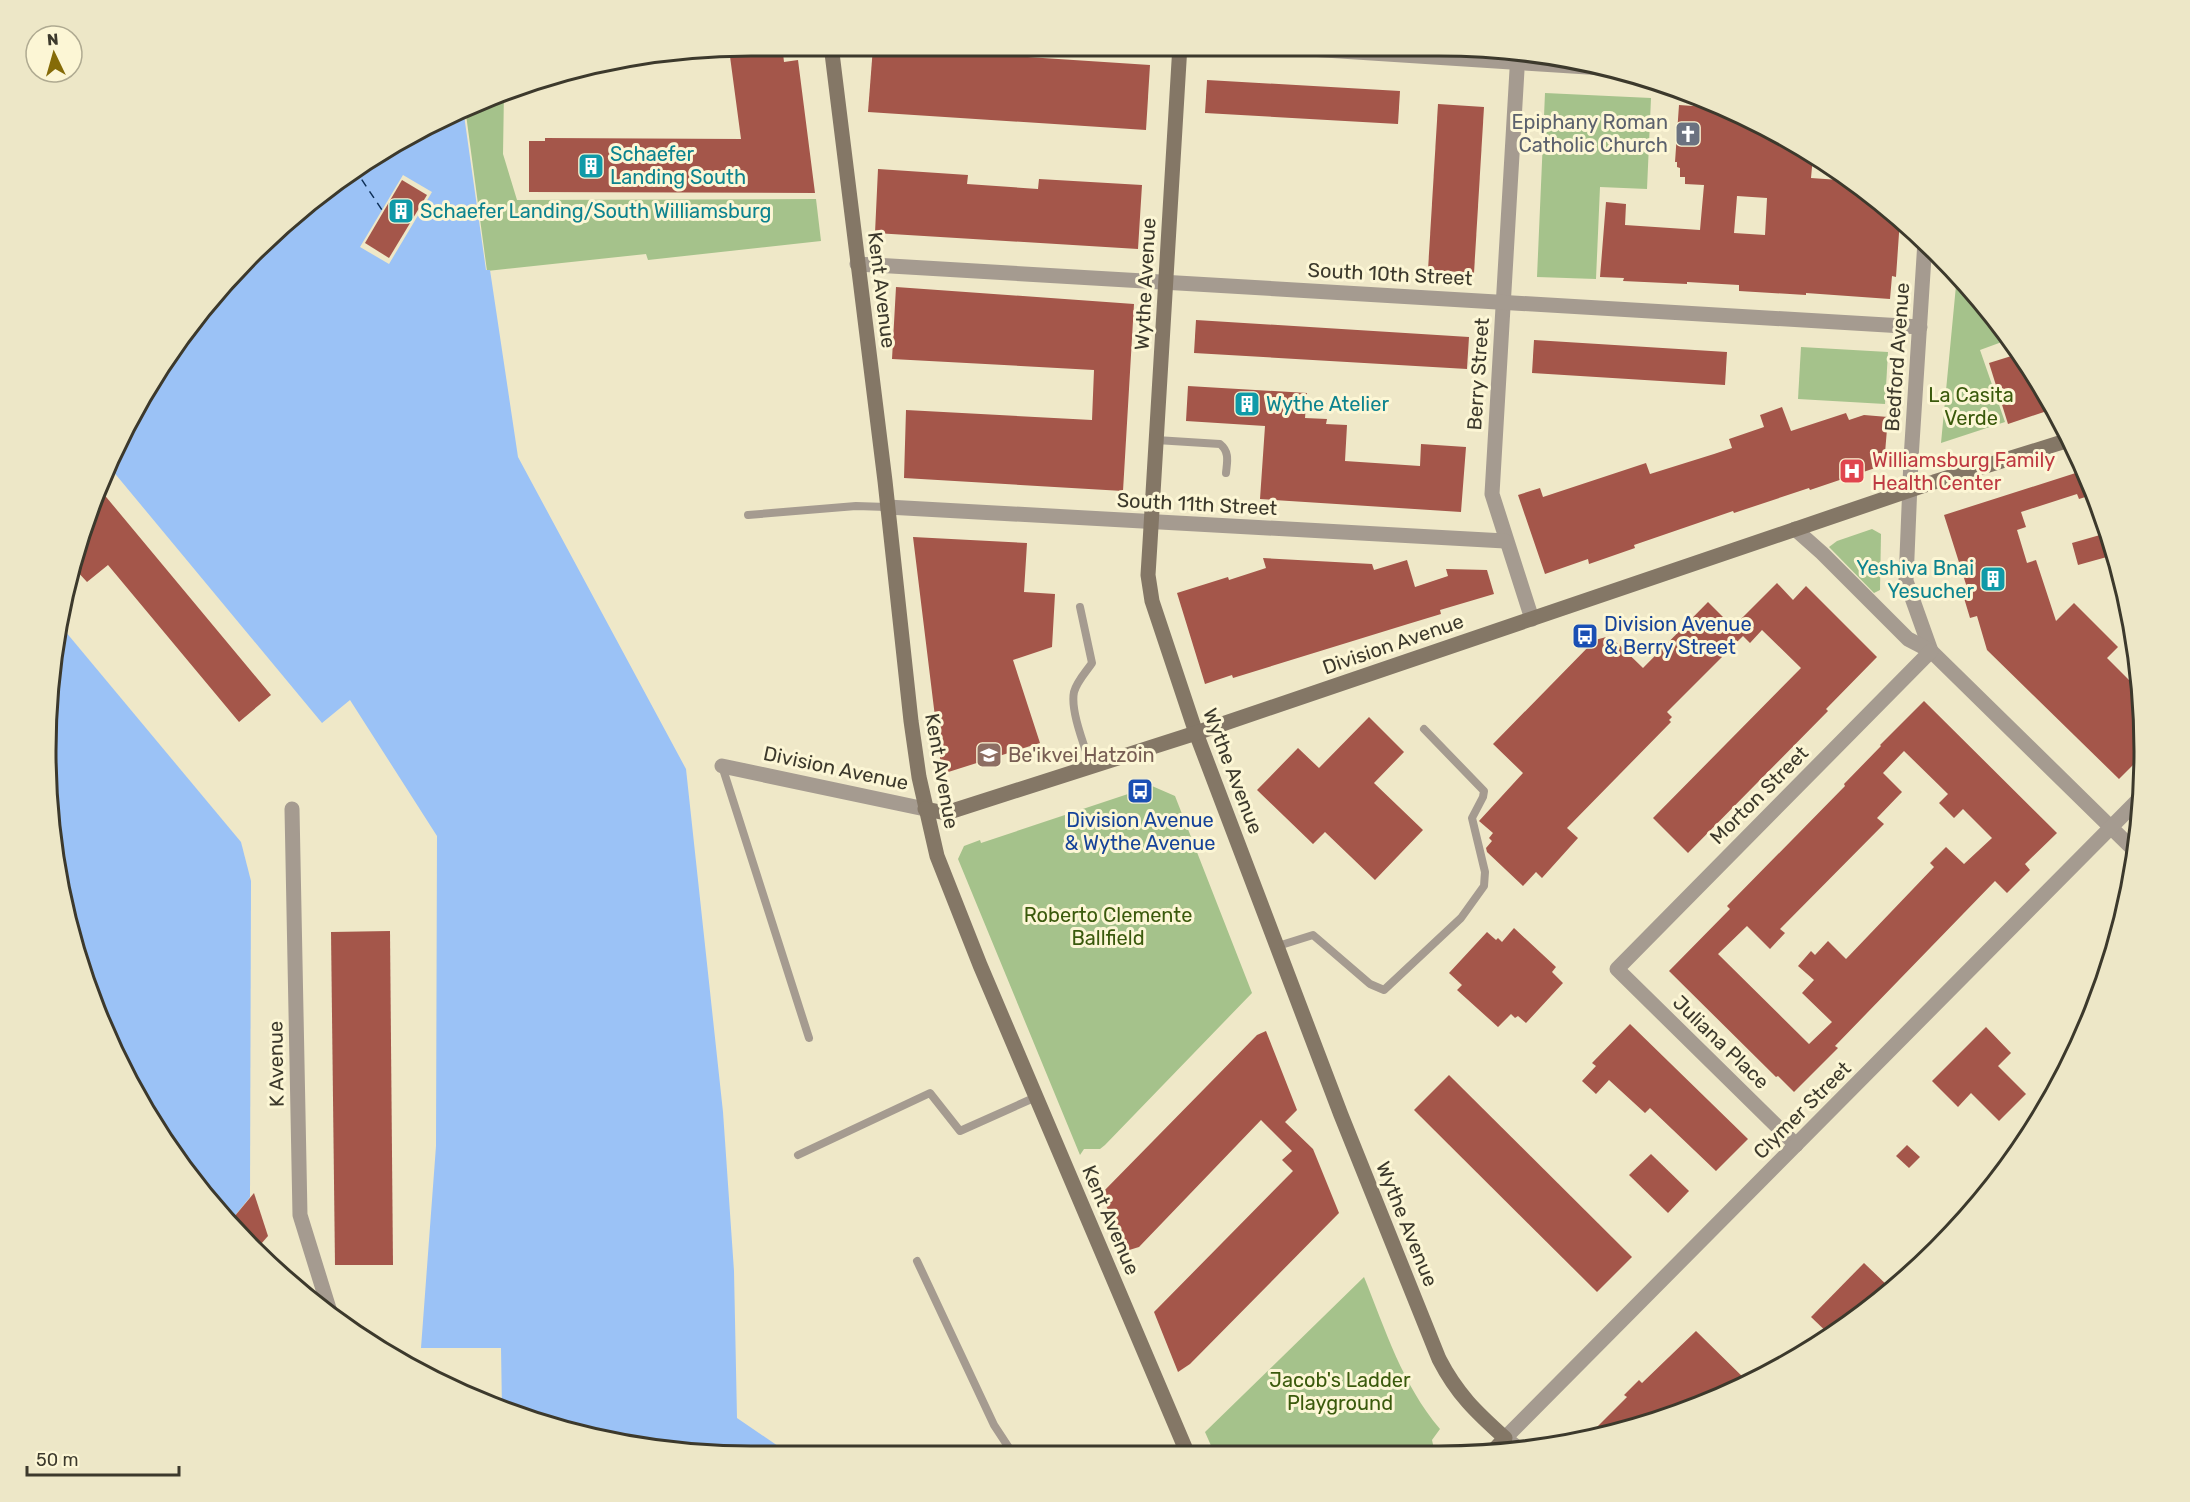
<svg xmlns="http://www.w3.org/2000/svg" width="2190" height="1502" font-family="Rubik,sans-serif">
<rect width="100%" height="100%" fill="#efe8c8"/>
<g fill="#a5c28b">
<polygon points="504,91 503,154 517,200 816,199 821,241 648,260 646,254 487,271 465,107 481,99"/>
<polygon points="1545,93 1651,98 1647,189 1600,187 1596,279 1537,277"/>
<polygon points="1957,275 2010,339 1980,350 2005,422 1941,443"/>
<polygon points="1801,347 1888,352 1885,404 1798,399"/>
<polygon points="1872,529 1881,534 1880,590 1874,593 1829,547 1837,541"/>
<polygon points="1152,786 1175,796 1252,993 1105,1145 1100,1149 1084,1149 1080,1155 958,859 964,846 980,840 981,843"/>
<path d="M1364,1277C1386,1331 1402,1384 1440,1429L1432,1440L1434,1449L1439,1454L1436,1457H1216L1205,1432Z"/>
</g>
<g fill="#9bc2f6">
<polygon points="463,108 486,270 490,270 518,457 686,769 723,1112 734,1271 737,1418 794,1457 751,1457 613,1443 502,1410 501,1348 421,1348 436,1146 437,836 350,700 322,723 107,464 140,398 220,286 359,164"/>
<polygon points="60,625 241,842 251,881 250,1197 229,1223 164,1144 118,1064 59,888 46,797 51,659"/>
</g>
<polygon fill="#efe8c8" points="403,175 432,192 389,264 360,247"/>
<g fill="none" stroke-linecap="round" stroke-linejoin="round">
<polyline stroke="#0f3159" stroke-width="1.5" stroke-dasharray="8 6" stroke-linecap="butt" points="354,168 382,210"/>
</g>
<g fill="#a4564a" fill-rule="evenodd">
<polygon points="761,45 782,45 784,62 798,60 815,193 529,192 529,141 545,141 545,138 741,139 729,49"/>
<polygon points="873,47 1150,65 1146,130 868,112"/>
<polygon points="1207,80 1400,91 1398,124 1205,113"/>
<polygon points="1438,104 1484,107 1474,273 1428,270"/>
<path d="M1679,105L1721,108L1752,118L1813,156L1811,178L1853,181L1869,191L1900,219L1896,277L1892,276L1890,299L1806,293V295L1739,291V285L1687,282V284L1623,281L1624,278L1600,277L1606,202L1626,204L1625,225L1700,230L1704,185L1685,184V177H1680V168L1677,167V162H1675ZM1737,196L1767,198L1765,235L1734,233Z"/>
<polygon points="878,169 968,175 967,184 1038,189 1039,179 1142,185 1138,249 875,233"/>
<polygon points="402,180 427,195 389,258 365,243"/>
<polygon points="896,287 1134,304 1123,491 904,478 906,410 1092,420 1094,370 892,359"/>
<polygon points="1196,320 1469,337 1467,369 1194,353"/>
<polygon points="1534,340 1727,352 1725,385 1532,373"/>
<polygon points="2021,353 2053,409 2008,424 1989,363"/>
<polygon points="1188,386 1307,393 1305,418 1327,419 1326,424 1347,425 1345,461 1420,466 1421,444 1466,447 1461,512 1260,499 1265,426 1186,421"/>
<polygon points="1782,407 1791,431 1846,413 1849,420 1864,415 1888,417 1884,465 1810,490 1809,488 1734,513 1733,511 1634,545 1635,548 1589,564 1588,559 1545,574 1518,495 1540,488 1543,497 1646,463 1650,474 1714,454 1732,448 1729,439 1764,427 1760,415"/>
<polygon points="2085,470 2095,494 2079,499 2077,494 2021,512 2026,527 2017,530 2027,563 2036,560 2056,621 2074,603 2118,647 2107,658 2129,680 2137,671 2145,753 2119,779 1987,650 1977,616 1970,618 1964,598 1970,597 1944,515"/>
<polygon points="97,486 271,695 239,722 108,565 87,582 75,569"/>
<polygon points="2107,533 2114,555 2078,565 2072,543"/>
<polygon points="913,537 1027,543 1024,592 1055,594 1052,647 1013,660 1040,743 942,774"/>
<polygon points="1263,558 1372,564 1374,570 1407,560 1415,587 1448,576 1446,569 1487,570 1494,594 1440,610 1441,614 1408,624 1233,678 1232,675 1205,684 1177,593 1228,577 1229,580 1266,568"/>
<polygon points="1777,583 1793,600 1806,586 1877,657 1826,709 1828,711 1688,853 1653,818 1801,668 1762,630 1750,643 1743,636 1667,712 1672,717 1669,720 1671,722 1567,828 1578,838 1542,878 1536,872 1523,886 1487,852 1486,848 1492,841 1489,838 1493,833 1479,821 1523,773 1493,744 1595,640 1610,636 1643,668 1708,602 1733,627"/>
<path d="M1924,701L2057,833L2025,864L2030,870L2007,893L1995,881L1835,1046L1838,1048L1794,1092L1778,1076L1776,1077L1669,971L1730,909L1727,906L1845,786L1844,784L1881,746L1880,745ZM1904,751L1948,794L1939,803L1954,818L1963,809L1992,838L1964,864L1946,847L1930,863L1934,867L1846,959L1828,941L1815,955L1811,951L1798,966L1814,980L1802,993L1832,1022L1809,1044L1718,954L1747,926L1770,949L1785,933L1780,929L1884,824L1877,818L1902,792L1883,773Z"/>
<polygon points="1369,717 1404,752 1374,783 1423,830 1375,880 1325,832 1313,844 1257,790 1298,748 1319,768"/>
<polygon points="1514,928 1556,967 1552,972 1563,983 1526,1023 1518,1016 1515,1018 1511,1014 1498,1027 1457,990 1462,985 1449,973 1487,932 1496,940 1498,938 1502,942"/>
<polygon points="390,931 393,1265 335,1265 331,932"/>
<polygon points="1630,1024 1748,1139 1716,1171 1650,1108 1645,1113 1609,1080 1596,1094 1582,1081 1596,1066 1592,1063"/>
<polygon points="1986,1027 2011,1053 1998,1066 2026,1094 1999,1121 1971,1093 1958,1107 1932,1081"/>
<polygon points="1266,1031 1297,1110 1285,1122 1313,1149 1339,1213 1190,1364 1178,1372 1154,1312 1293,1171 1282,1160 1292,1151 1261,1120 1139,1247 1126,1251 1101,1194 1257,1035"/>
<polygon points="1449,1075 1632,1257 1597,1292 1414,1110"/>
<polygon points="1907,1145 1920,1157 1909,1168 1896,1156"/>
<polygon points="1651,1154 1689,1191 1668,1213 1629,1175"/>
<polygon points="254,1193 268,1236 254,1252 229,1223"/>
<polygon points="1864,1263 1890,1288 1832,1337 1811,1317"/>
<polygon points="1696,1331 1750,1384 1582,1442 1627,1397 1624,1395 1639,1380 1642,1383"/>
</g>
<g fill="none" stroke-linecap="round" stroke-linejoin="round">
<g stroke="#a59b90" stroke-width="8">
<path d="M1156,440L1220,444C1230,452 1227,462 1226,473"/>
<polyline points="748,515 856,506 887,507"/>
<path d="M1080,607L1092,663C1086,672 1077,681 1074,692C1070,711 1085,747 1091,766"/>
<polyline points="722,766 809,1038"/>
<polyline points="1278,946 1313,935 1370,984 1384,990 1461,918 1484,886 1485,872 1472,818 1483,797 1484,791 1424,729"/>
<polyline points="798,1155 930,1093 960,1131 1036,1097"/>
<polyline points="917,1261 994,1425 1015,1457"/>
</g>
<g stroke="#a59b90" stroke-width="15">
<polyline points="1246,45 1603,68"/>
<polyline points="1518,53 1492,494 1532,619"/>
<polyline points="1925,241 1911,459 1906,581 1931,651"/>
<polyline points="857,264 1920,327"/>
<polyline points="887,507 1505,541"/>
<polyline points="1795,529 1822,553 1908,639 1931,651 2135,851"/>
<polyline points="722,766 925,809"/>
<polyline points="292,809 300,1215 331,1315"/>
<polyline points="1796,1145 1617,969 1931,651"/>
<polyline points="1519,1449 1505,1438 2140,798"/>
</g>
<g stroke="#847766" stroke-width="15">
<polyline points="831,45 885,481 911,721 919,777 937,856 980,965 1189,1457"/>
<path d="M1180,45L1150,543L1148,575L1152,601L1196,733L1341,1115L1439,1359C1457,1394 1476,1412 1505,1438L1492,1452"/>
<polyline points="925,809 946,813 1196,733 1934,482 2069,440"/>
</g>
</g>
<defs>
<g id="church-square" transform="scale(1.35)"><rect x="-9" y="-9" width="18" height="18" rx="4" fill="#6b7280" stroke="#fcf6d5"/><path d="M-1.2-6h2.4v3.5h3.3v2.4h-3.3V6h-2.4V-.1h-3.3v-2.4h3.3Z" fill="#fff"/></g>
<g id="building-square" transform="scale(1.35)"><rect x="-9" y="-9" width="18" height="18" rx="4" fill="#0f9aa8" stroke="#fcf6d5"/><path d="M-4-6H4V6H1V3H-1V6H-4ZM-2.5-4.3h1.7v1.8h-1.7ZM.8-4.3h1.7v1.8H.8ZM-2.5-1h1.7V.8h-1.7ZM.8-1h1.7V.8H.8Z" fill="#fff"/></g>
<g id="hospital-square" transform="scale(1.35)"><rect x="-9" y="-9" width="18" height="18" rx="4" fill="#e0444e" stroke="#fcf6d5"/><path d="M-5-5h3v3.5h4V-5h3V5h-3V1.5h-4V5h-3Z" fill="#fff"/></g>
<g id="bus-square" transform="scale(1.35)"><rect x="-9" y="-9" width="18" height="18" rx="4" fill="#1a4fb4" stroke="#fcf6d5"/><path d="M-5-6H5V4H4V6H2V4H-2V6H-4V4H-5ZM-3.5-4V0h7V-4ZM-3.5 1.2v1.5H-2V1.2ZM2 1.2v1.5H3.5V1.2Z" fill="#fff"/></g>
<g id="school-square" transform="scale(1.35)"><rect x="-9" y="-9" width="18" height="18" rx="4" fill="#8d6e63" stroke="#fcf6d5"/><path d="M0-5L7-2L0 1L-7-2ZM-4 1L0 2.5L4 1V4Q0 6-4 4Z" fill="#fff"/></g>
</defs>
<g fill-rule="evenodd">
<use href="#church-square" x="1688" y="134"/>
<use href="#building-square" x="591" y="166"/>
<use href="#building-square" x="401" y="211"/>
<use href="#building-square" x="1247" y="404"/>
<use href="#hospital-square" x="1852" y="471"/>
<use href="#building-square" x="1993" y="579"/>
<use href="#bus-square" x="1585" y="636"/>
<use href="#school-square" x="989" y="755"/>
<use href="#bus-square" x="1140" y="791"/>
</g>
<g text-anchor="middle" stroke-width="6" stroke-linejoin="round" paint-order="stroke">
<g font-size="20" fill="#5b616d" stroke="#fcf6d5" text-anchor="end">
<text x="1668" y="129">Epiphany Roman<tspan x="1668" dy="23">Catholic Church</tspan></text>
</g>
<g font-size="20" fill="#0d838f" stroke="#fcf6d5" text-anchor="start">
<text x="610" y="161">Schaefer<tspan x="610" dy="23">Landing South</tspan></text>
<text x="420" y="218">Schaefer Landing/South Williamsburg</text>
<text x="1266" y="411">Wythe Atelier</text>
<text x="1974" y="575" text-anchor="end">Yeshiva Bnai<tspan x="1974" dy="23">Yesucher</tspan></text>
</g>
<g font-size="20" fill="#3c392c" stroke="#fcf6d5">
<text transform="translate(1390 274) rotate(3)" y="7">South 10th Street</text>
<text transform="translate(1145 284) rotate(-87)" y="7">Wythe Avenue</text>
<text transform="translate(882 290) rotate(83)" y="7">Kent Avenue</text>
<text transform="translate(1897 357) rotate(-86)" y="7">Bedford Avenue</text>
<text transform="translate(1478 374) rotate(-86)" y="7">Berry Street</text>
<text transform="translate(1197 504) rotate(3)" y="7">South 11th Street</text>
<text transform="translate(1393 644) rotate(-19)" y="7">Division Avenue</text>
<text transform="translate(836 768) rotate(12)" y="7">Division Avenue</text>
<text transform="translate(942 771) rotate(80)" y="7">Kent Avenue</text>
<text transform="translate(1233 771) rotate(69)" y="7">Wythe Avenue</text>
<text transform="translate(1759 795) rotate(-45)" y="7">Morton Street</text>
<text transform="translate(1721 1042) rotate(44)" y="7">Juliana Place</text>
<text transform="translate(276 1064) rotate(-91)" y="7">K Avenue</text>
<text transform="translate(1802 1110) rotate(-45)" y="7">Clymer Street</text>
<text transform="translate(1111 1220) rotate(67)" y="7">Kent Avenue</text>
<text transform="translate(1407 1224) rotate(68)" y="7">Wythe Avenue</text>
</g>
<g font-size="20" fill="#3a5a0c" stroke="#fcf6d5">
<text x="1971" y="402">La Casita<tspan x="1971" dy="23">Verde</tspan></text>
<text x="1108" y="922">Roberto Clemente<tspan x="1108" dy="23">Ballfield</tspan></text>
<text x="1340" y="1387">Jacob's Ladder<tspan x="1340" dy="23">Playground</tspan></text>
</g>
<g font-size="20" fill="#be3a42" stroke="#fcf6d5" text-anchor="start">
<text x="1872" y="467">Williamsburg Family<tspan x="1872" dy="23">Health Center</tspan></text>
</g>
<g font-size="20" fill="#164399" stroke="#fcf6d5" text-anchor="start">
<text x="1604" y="631">Division Avenue<tspan x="1604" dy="23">&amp; Berry Street</tspan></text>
<text x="1140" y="827" text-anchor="middle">Division Avenue<tspan x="1140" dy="23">&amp; Wythe Avenue</tspan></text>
</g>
<g font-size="20" fill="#785e54" stroke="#fcf6d5" text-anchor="start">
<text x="1008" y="762">Be'ikvei Hatzoin</text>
</g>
</g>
<path d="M0 0H2190V1502H0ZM751 56H1439A695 695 0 0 1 2134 751V751A695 695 0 0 1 1439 1446H751A695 695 0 0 1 56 751V751A695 695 0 0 1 751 56Z" fill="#ede7c7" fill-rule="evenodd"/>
<path fill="none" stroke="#3c392c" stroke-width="3" d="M751 56H1439A695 695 0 0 1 2134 751V751A695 695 0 0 1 1439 1446H751A695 695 0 0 1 56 751V751A695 695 0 0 1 751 56Z"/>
<g transform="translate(54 54) rotate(355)"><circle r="28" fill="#fcf6d5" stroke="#afaa91" stroke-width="1.5"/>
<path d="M0-4.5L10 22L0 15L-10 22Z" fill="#856b08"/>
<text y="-9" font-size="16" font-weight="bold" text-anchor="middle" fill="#3c392c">N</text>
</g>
<path d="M27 1466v9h152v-9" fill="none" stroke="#3c392c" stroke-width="3"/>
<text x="36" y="1466" font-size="18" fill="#3c392c" stroke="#fcf6d5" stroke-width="4.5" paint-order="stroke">50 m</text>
</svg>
